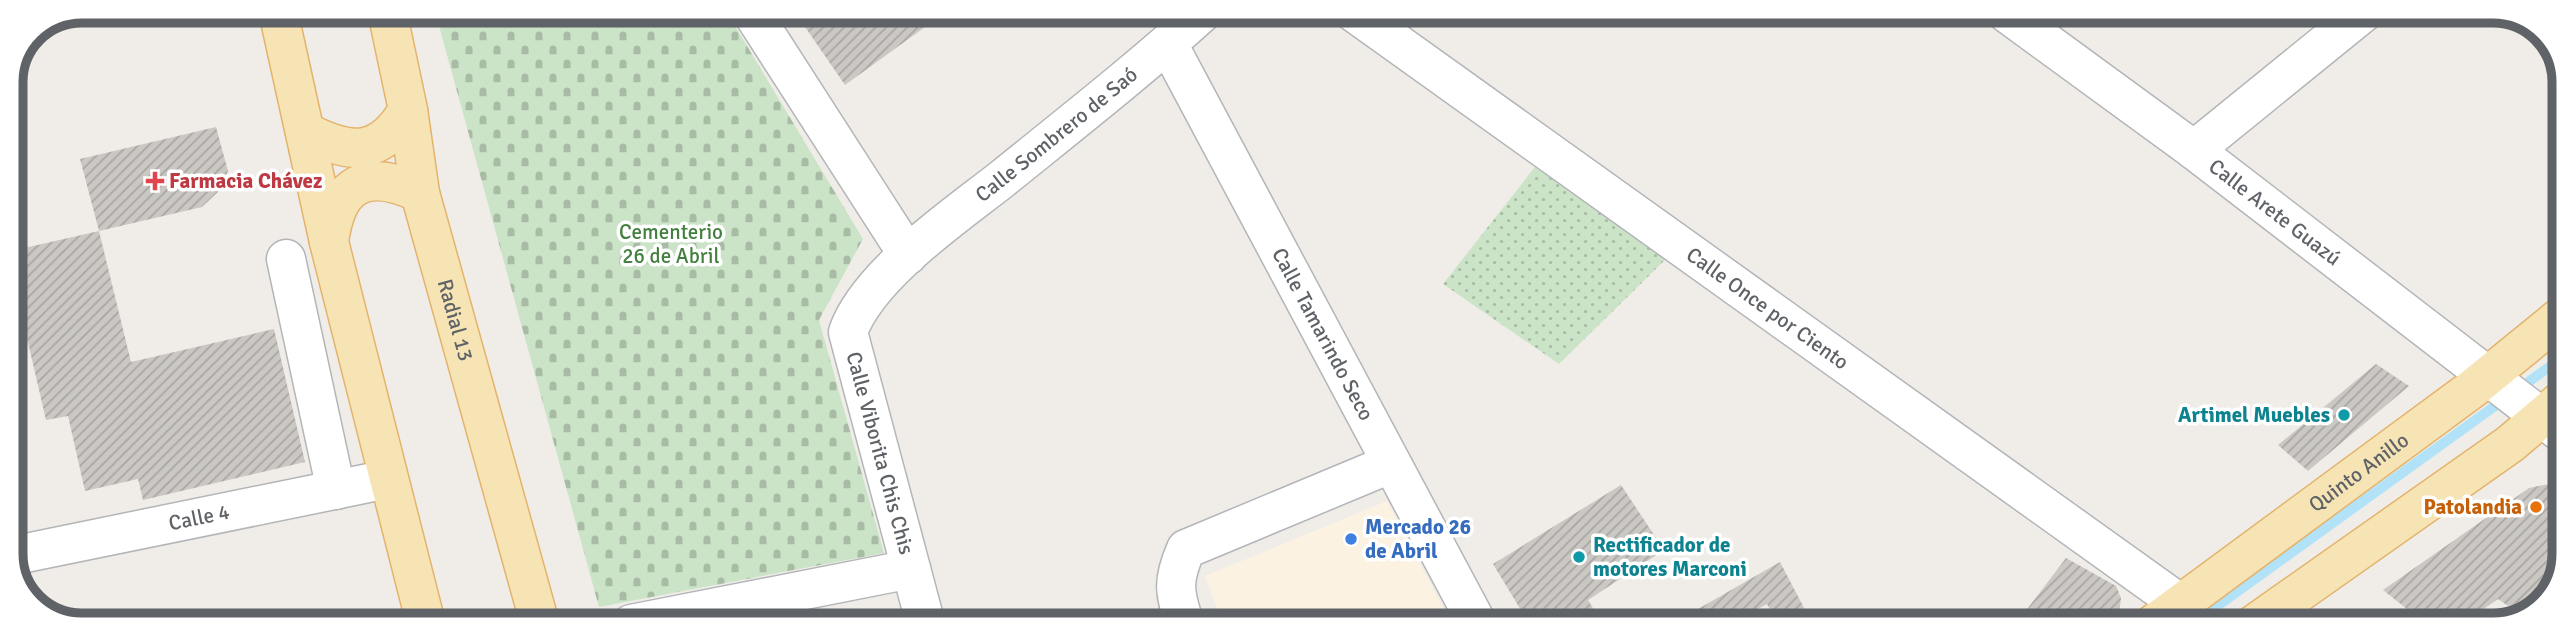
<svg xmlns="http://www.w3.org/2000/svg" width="2575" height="636" font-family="Signika,sans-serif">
<defs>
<pattern id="cemetery-stones" width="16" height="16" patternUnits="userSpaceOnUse" patternTransform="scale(1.75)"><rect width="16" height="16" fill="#cbe4c7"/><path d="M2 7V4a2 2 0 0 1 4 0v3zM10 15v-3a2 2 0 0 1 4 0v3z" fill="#a8bca5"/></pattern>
<pattern id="park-dots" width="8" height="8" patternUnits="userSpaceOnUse" patternTransform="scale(1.75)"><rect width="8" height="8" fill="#cbe4c7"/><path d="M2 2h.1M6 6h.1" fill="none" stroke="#a8bca5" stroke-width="1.8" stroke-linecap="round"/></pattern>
<pattern id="building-hatch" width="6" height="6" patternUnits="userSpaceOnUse" patternTransform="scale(1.75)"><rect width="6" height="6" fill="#cbc8c4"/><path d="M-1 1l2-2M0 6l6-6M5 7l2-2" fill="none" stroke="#a8a6a3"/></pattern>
</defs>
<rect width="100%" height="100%" fill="#f0ede8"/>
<polygon fill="#fbf2e2" points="1387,501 1452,625 1223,625 1205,576"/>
<polygon fill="url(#cemetery-stones)" points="443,11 726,11 863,239 819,320 884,553 599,607 439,26"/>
<polygon fill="url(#park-dots)" points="1535,167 1667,258 1559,364 1443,284"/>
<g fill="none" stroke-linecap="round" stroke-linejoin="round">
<polyline stroke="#b1e2f7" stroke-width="10" points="2191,625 2563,357"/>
</g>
<g fill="url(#building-hatch)">
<polygon points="794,11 947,11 845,85"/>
<polygon points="216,127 228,171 220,190 202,207 99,231 80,159"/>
<polygon points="99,231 131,362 274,329 305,462 143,500 138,479 85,491 68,416 46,420 11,269 11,251"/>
<polygon points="2376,364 2409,386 2308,471 2278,445"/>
<polygon points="2558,482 2563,482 2563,569 2540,608 2521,615 2498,599 2461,625 2427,625 2383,590 2529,488"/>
<polygon points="1621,485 1664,550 1588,600 1603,625 1530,625 1493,564"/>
<polygon points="2066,558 2116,586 2121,598 2118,622 2111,625 2015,625"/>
<polygon points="1780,562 1813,625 1779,625 1767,604 1733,622 1735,625 1698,625 1691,613"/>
</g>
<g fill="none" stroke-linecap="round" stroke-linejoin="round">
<g stroke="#b3b5b9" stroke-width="41">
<g id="minor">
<polyline points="751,11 908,255"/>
<path id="s1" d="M1352,11L2182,605"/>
<path id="s2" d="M2005,12L2194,150L2563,434"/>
<path id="s3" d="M1168,44L1478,625"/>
<polyline points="2194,150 2364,12"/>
<polyline points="286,259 336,490"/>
<path id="s4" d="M11,556L388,479"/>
<polyline points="631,624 911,569"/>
<path id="s5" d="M926,625L848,332C868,275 955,216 1002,179C1070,124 1139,70 1204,11"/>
<path d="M1185,625C1174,592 1172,581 1186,549L1390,464"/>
</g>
</g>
<g stroke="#e4b36c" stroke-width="41">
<g id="major">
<polyline points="278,11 329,242 426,624"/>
<path id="s6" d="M387,11L408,110L420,193L540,624"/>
<path d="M306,132C351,155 380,157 408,110"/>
<path d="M329,242C337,182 366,168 420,193"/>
<path id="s7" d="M2152,625L2472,389L2564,314"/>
<polyline points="2253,625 2510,444 2563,399"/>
</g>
</g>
<use href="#minor" stroke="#fff" stroke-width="38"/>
<use href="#major" stroke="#f7e4b5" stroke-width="38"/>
</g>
<path fill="#e0444e" stroke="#fff" stroke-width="2.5" d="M151.5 170.5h7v7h7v7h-7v7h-7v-7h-7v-7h7z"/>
<g fill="#0f9aa8" stroke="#fff" stroke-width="2.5">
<circle cx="2344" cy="415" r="7"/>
<circle cx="1579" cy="557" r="7"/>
</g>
<circle fill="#e8710a" stroke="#fff" stroke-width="2.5" cx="2536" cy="507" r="7"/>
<circle fill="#3f7fe0" stroke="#fff" stroke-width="2.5" cx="1351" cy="539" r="7"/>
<g text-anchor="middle" stroke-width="7" stroke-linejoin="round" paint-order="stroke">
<g font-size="21" fill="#5f6367" stroke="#fff">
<text dy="7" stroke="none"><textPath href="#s5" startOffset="593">Calle Sombrero de Saó</textPath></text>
<text dy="7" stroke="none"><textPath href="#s2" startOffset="336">Calle Arete Guazú</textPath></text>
<text dy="7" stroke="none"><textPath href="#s1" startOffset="511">Calle Once por Ciento</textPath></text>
<text dy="7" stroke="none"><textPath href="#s6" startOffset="317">Radial 13</textPath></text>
<text dy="7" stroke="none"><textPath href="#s3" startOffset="329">Calle Tamarindo Seco</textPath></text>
<text transform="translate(880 453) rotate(75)" y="7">Calle Viborita Chis Chis</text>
<text dy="7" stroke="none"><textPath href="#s7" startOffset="257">Quinto Anillo</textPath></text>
<text dy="7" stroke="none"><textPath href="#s4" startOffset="192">Calle 4</textPath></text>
</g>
<g font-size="21" font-weight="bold" fill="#be3a42" stroke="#fff" text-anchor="start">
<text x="169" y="188">Farmacia Chávez</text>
</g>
<g font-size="21" fill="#437f3e" stroke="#fff">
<text x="671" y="239">Cementerio<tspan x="671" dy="24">26 de Abril</tspan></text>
</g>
<g font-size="21" font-weight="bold" fill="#0d838f" stroke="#fff" text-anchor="end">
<text x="2330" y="422">Artimel Muebles</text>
<text x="1593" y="552" text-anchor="start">Rectificador de<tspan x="1593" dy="24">motores Marconi</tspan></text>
</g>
<g font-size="21" font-weight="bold" fill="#c56008" stroke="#fff" text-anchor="end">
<text x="2522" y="514">Patolandia</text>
</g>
<g font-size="21" font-weight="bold" fill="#366cbe" stroke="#fff" text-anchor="start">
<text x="1365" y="534">Mercado 26<tspan x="1365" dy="24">de Abril</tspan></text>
</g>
</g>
<path d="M0 0H2575V636H0ZM82 23H2493A59 59 0 0 1 2552 82V554A59 59 0 0 1 2493 613H82A59 59 0 0 1 23 554V82A59 59 0 0 1 82 23Z" fill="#fff" fill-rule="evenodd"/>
<path fill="none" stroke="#5f6367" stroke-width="9" d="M82 23H2493A59 59 0 0 1 2552 82V554A59 59 0 0 1 2493 613H82A59 59 0 0 1 23 554V82A59 59 0 0 1 82 23Z"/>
</svg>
